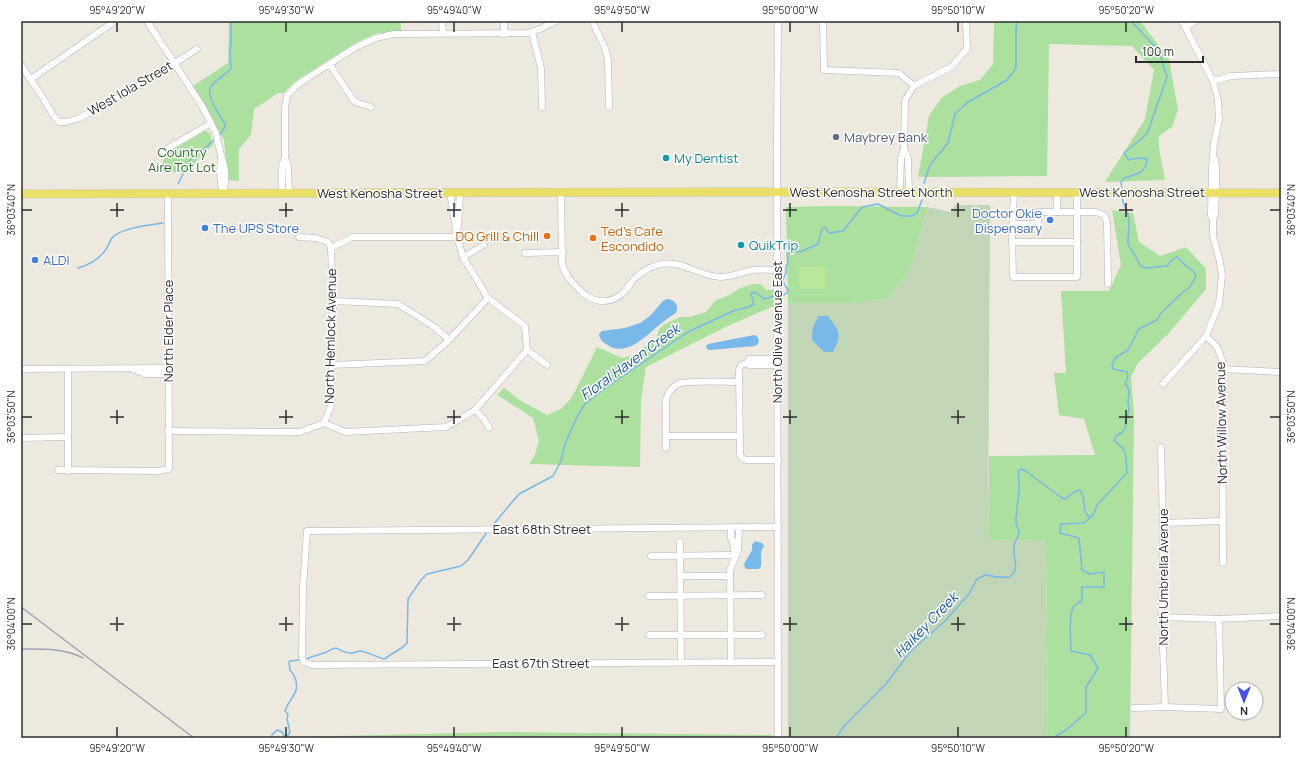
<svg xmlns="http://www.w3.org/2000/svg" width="1302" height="759" font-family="Manrope,sans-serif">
<rect width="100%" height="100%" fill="#ede9df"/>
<g fill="#abe09f">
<polygon points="229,21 401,21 401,31 384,33 377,33 357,42 303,76 293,83 284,93 278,93 254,109 251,135 239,149 239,181 228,180 224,140 193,86 228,63"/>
<polygon points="994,21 1140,21 1169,59 1178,110 1172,127 1159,136 1159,148 1165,180 1105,182 1145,119 1154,70 1132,46 1049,44 1047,176 918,177 929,116 941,98 960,86 980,80 993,64"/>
<polygon points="205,131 210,133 213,145 197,160 191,169 187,173 166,172 161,168 163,160 169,156 171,151"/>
<polygon points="834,206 927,207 912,264 902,281 887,299 852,303 788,303 786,207"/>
<polygon points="1112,210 1133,213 1139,242 1160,256 1186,247 1206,269 1206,289 1168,334 1138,363 1131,377 1134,414 1130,738 1048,738 1046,541 988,540 989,456 1095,455 1084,419 1059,415 1054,373 1066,373 1061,291 1109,291 1121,265"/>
<polygon points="753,284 761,284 766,290 773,290 774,306 732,324 646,367 641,400 640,467 529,464 535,455 539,441 533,418 497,395 504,388 521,401 547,415 561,409 572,397 597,347 622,358 634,355 657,337 659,329 665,324 680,317 690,317 706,312 715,301 729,295 740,288"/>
<polygon points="501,732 772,735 772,738 294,738 297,737"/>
</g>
<polygon fill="#c1d6b7" points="955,205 990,205 988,540 1046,541 1048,738 788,738 788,303 852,303 887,299 902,281 912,264 927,207 951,212"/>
<polygon fill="#bbe79c" points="825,266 825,289 800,289 798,267"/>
<g fill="#79b9e9">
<path d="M667,299C675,299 679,306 676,313C671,316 667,319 663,322C648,333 629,357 609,346C604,343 600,340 599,334L602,331L625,328L640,323L650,316L663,301Z"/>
<path d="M819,316H828C840,332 842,334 833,352H824L812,340C812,330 813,324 819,316Z"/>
<polygon points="754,335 757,336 759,341 758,344 755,346 710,350 707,349 706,346 708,344"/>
<path d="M755,541L762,543L764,546C759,552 762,559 761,566L759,569H747L745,568L744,564L752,550V545Z"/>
</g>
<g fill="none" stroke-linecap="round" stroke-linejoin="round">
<g stroke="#79b9e9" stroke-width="1.5">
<path d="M218,137L225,127V124C220,116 203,93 212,85C217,79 225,75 231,69L230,50L231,43V21"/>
<polyline points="924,183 930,165 948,143 955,114 968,102 1007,80 1016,68 1016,27 1018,21"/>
<polyline points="178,184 190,160 195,155 204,149 215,139"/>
<path d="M1122,190L1121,182L1124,178C1136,174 1146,174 1147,159L1137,158L1129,160L1124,153L1147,134L1167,77L1159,51L1131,21"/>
<path d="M78,268C88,265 97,261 104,252C108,248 109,242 112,238C120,228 150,225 163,223"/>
<path d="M781,296L787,293L788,290C783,282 781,281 786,273V268L788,262L787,254L795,251L800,252L818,244L822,229L825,227L829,233L843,231L862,207L878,204L901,216H912L917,213L922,200"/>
<polyline points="492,526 519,494 553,476 561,461 565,444 578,415 585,404 605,388 688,332 733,311 749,307 754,304 751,294 755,292 764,299 774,296"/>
<path d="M306,659C313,656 317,655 324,653C329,652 331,648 336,648C341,650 346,654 352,653C355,653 358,651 361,651C367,652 377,657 384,659L403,647L407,643L408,599L421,580L427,574L461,566L468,560L487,532"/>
<path d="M271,738L272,735L277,730L282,732L284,736L288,735L290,732L287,719L288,714L285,711C289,698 301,693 295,678C294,674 293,673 290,670L289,662L290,661L300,660"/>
<path d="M836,738L845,725L886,684L910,652L945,621L970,593L976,580L985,575C992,576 1006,580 1012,575C1018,569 1015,561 1014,554C1014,551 1014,547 1014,545C1015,541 1018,538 1019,533C1019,529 1016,526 1016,521C1016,504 1022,489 1018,472L1019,470L1021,469L1027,472L1062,498L1065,499L1076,491L1080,490C1087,499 1081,512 1089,517H1091L1094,513L1097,505L1127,473C1126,466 1127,456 1124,450C1122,446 1117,444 1114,440L1116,436L1121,433L1125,429L1126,425L1125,422L1129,411L1128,401L1129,393L1128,387L1125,384L1128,376L1127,372L1113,369L1112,365L1115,358L1128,350L1139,329L1157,320L1161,313L1183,292L1190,287L1196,276C1194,269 1189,269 1184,264C1181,261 1181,259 1177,257L1173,259L1167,266L1146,268L1141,266L1128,244L1129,217L1123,202L1122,196"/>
<path d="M1053,738L1066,730L1086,713V687L1098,668L1090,655L1071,651C1071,641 1068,616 1073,608C1074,605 1080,602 1082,600V587H1104V572L1090,574L1082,570L1079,538L1060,533L1061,524L1084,523L1091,517"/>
</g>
<g stroke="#b3b3bf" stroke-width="7">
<g id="minor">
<polyline points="147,21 202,106 211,123 216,134 221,155"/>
<polyline points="442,21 443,34"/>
<polyline points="504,21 504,34"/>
<polyline points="592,21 605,48 608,60 609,107"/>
<polyline points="778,21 777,144 778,738"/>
<polyline points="823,21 824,70 899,73 914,86"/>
<polyline points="1186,28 1195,21"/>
<polyline points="532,32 541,68 542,107"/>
<polyline points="21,65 45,101 53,115 59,122 66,122 79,118 130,91 197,49"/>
<polyline points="330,65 354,101 358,103 371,107"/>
<polyline points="31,79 115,21"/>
<polyline points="1213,81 1231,76 1281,74"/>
<polyline points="904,149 908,158 909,192"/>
<polyline points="160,153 211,123"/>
<path d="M221,155C226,170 227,178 223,193C219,180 220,169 221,155Z"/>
<path d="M561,192L562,264C566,277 573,284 583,293C595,304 612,304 624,292C628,288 631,282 635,278C643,271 652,265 662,264C684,261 699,276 720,277C732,277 742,272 753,270C761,269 769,270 777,270"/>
<polyline points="900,192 901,158 904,149 905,100 914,86 951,67 967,49 966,21"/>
<polyline points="1014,192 1012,232 1013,277 1077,277 1077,192"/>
<polyline points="1057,192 1057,212"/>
<polyline points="282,193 282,166 285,157"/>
<polyline points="289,193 288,166 285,157 285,107 287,96 294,88 300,83 356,47 376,38 394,34 528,33 540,29 556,21"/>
<path d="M1213,220L1215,215C1215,196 1218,178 1215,159"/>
<polyline points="1013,224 1038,224 1038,212 1096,212 1104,215 1107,222 1108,284"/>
<polyline points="458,227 460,192"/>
<polyline points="299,237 316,238 328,242 331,248 352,237 457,237"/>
<polyline points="1012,242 1077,242"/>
<polyline points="525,253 563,252"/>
<polyline points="463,257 484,245"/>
<polyline points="333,301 398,304 436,328 449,340"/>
<polyline points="1206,336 1217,347 1222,360 1223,563"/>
<polyline points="527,350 547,365"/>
<polyline points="778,359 749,359 747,363 749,365 778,365"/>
<polyline points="747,363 741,365 739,370 740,455 742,458 746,460 778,460"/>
<polyline points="332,365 425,361 449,340 488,298"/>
<polyline points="21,369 168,368"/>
<polyline points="68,369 68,471"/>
<polyline points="1221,369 1281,372"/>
<polyline points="134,370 146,374 168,374"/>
<polyline points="1163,384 1206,336 1219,304 1222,275 1220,262 1213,236 1213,220 1211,216 1212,169 1214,143 1219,120 1218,100 1213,81 1182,21"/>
<polyline points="475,410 484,419 489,428"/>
<polyline points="324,423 331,406 333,301 331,248"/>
<polyline points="168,431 300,432 324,423 345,432 446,427 475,410 527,350 525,326 488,298 463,257 457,237 450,192"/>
<polyline points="666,436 740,436"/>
<polyline points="21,438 68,437"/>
<polyline points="1161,447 1163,523 1162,617 1165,707"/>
<path d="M666,448V399C668,393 672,387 678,384C688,380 726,382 739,382"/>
<polyline points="58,470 158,471 169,469 168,193"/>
<polyline points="1163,523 1222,521"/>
<polyline points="731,527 731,538 733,541 735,557"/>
<polyline points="778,527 307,531 303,587 302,658 304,662 312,665 778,662"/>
<polyline points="680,542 681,662"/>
<polyline points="651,556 730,555 735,557"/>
<polyline points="681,576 730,576"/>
<polyline points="649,596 762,595"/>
<polyline points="1162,617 1219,619 1281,616"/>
<polyline points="649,635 762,635"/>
<polyline points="731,662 730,570 738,551 739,527"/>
<polyline points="1133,708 1165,707 1221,709 1219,619"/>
</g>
</g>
<g stroke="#c8c8c8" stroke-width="9">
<polyline id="major" points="21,194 720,192 1281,193"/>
</g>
<use href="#minor" stroke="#fff" stroke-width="6"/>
<use href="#major" stroke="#eae068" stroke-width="8"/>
<g stroke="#a2a2b5" stroke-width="1.5">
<polyline points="21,607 194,738"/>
<path d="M21,649C42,649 64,648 83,658"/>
</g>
</g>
<path fill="none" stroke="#2c2c2c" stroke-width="1.5" d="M117,22V32M286,22V32M454,22V32M622,22V32M790,22V32M958,22V32M1126,22V32M117,203V217M286,203V217M454,203V217M622,203V217M790,203V217M958,203V217M1126,203V217M22,210H32M110,210H124M279,210H293M447,210H461M615,210H629M783,210H797M951,210H965M1119,210H1133M1270,210H1280M117,410V424M286,410V424M454,410V424M622,410V424M790,410V424M958,410V424M1126,410V424M22,417H32M110,417H124M279,417H293M447,417H461M615,417H629M783,417H797M951,417H965M1119,417H1133M1270,417H1280M117,617V631M286,617V631M454,617V631M622,617V631M790,617V631M958,617V631M1126,617V631M22,624H32M110,624H124M279,624H293M447,624H461M615,624H629M783,624H797M951,624H965M1119,624H1133M1270,624H1280M117,727V737M286,727V737M454,727V737M622,727V737M790,727V737M958,727V737M1126,727V737"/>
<circle fill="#5c6f8a" stroke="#fff" stroke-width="1.5" cx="836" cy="137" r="4"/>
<g fill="#0f9aa8" stroke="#fff" stroke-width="1.5">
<circle cx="666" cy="158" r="4"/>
<circle cx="741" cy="245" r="4"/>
</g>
<g fill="#3f7fe0" stroke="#fff" stroke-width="1.5">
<circle cx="1050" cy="220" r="4"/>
<circle cx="205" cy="228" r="4"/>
<circle cx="35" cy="260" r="4"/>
</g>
<g fill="#e8710a" stroke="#fff" stroke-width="1.5">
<circle cx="547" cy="236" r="4"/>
<circle cx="593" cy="238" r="4"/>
</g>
<g text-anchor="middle" stroke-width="3" stroke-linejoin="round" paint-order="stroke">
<g font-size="13" fill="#2c2c2c" stroke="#fff">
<text transform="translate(130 88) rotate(-30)" y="5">West Iola Street</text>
<text x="871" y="197">West Kenosha Street North</text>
<text x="1142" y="197">West Kenosha Street</text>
<text x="380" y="198">West Kenosha Street</text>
<text transform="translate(168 331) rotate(-90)" y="5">North Elder Place</text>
<text transform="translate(777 332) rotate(-90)" y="5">North Olive Avenue East</text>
<text transform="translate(330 336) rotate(-89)" y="5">North Hemlock Avenue</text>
<text transform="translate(1221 423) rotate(-91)" y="5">North Willow Avenue</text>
<text x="542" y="534">East 68th Street</text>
<text transform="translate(1163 577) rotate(-90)" y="5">North Umbrella Avenue</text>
<text x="541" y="668">East 67th Street</text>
</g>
<g font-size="13" fill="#4e5e75" stroke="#fff" text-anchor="start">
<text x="844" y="142">Maybrey Bank</text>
</g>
<g font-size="13" fill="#22661f" stroke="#fff">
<text x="182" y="157">Country<tspan x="182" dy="15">Aire Tot Lot</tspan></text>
</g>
<g font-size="13" fill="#0d838f" stroke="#fff" text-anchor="start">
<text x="674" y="163">My Dentist</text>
<text x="749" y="250">QuikTrip</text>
</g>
<g font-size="13" fill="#366cbe" stroke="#fff" text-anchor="start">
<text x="1042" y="218" text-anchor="end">Doctor Okie<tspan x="1042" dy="15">Dispensary</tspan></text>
<text x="213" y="233">The UPS Store</text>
<text x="43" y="265">ALDI</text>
</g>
<g font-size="13" fill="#c56008" stroke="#fff" text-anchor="start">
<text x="601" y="236">Ted's Cafe<tspan x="601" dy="15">Escondido</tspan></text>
<text x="539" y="241" text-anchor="end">DQ Grill &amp; Chill</text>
</g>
<g font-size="14" font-style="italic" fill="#155697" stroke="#fff">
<text transform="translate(630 362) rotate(-36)" y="5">Floral Haven Creek</text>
<text transform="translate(926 625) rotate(-46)" y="5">Haikey Creek</text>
</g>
</g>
<rect width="1302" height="759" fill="none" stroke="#ffffff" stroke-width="44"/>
<g transform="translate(1244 701) rotate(180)"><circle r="19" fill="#ffffff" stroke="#ababab"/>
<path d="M0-3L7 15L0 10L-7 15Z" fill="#494ef0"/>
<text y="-6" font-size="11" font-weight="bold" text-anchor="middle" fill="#2c2c2c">N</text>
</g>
<path d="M1136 56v6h67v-6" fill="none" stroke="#2c2c2c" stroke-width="2"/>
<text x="1142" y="56" font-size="12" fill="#2c2c2c" stroke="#ffffff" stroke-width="3" paint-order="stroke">100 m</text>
<rect x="22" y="22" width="1258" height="715" fill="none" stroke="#2c2c2c" stroke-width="1.5"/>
<g font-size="10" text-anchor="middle" fill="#2c2c2c">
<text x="117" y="14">95°49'20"W</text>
<text x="286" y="14">95°49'30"W</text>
<text x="454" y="14">95°49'40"W</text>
<text x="622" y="14">95°49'50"W</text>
<text x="790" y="14">95°50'00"W</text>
<text x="958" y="14">95°50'10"W</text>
<text x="1126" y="14">95°50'20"W</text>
<text transform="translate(1291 210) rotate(-90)" y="4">36°03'40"N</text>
<text transform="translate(11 210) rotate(-90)" y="4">36°03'40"N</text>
<text transform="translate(1291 417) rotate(-90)" y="4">36°03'50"N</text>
<text transform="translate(11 417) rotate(-90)" y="4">36°03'50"N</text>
<text transform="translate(1291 624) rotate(-90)" y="4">36°04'00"N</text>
<text transform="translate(11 624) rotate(-90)" y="4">36°04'00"N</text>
<text x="117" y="752">95°49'20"W</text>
<text x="286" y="752">95°49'30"W</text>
<text x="454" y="752">95°49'40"W</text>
<text x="622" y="752">95°49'50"W</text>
<text x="790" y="752">95°50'00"W</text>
<text x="958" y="752">95°50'10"W</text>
<text x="1126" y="752">95°50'20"W</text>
</g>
</svg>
